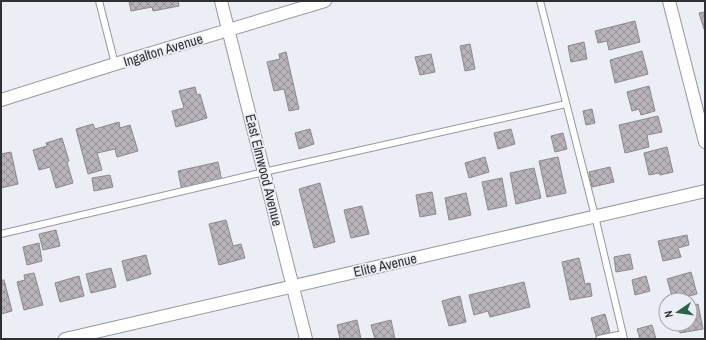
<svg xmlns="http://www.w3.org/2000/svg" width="706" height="340" font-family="'Archivo Narrow',sans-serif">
<defs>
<pattern id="building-cross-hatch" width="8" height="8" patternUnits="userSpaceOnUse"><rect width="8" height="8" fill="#b7b3b9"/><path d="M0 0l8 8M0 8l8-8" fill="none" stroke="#959297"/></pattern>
</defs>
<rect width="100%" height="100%" fill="#ebeef5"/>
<g fill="url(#building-cross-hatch)" stroke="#8b888e">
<polygon points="129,1 178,1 179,6 153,11 152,7 131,11"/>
<polygon points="705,12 705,28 704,29 699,13"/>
<polygon points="635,21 640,42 609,50 607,41 598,43 595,31"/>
<polygon points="584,42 587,59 571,62 568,46"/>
<polygon points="470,44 475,69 465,71 460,46"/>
<polygon points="642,51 648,74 615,83 610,60"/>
<polygon points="286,52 299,109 289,111 284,89 274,91 267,62 280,59 279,54"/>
<polygon points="431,54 435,72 420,75 415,57"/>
<polygon points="649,86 655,111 641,115 639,109 632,111 627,92"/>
<polygon points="195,87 197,95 200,94 207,118 176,127 172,111 184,108 179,91"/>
<polygon points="592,109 595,123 586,125 583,111"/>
<polygon points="658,116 662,132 647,135 649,147 625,153 619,125"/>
<polygon points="119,122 120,128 130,125 138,151 117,157 115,149 97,153 102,170 88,174 76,129 93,124 95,129"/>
<polygon points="310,129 314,144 299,149 295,133"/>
<polygon points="511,129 515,144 498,149 494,133"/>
<polygon points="563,133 567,149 555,152 551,136"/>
<polygon points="62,138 69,161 67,162 73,183 56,188 50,167 39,170 33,150 47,146 46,143"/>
<polygon points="667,147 673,172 660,175 659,173 649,175 644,153"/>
<polygon points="11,152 18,184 1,188 1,154"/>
<polygon points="485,157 489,172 469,178 465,163"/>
<polygon points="558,157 566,193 547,197 539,161"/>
<polygon points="218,162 222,182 182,191 178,171"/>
<polygon points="610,167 614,182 592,187 589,172"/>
<polygon points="534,168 541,198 516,204 510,173"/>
<polygon points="110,175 113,187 94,191 92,178"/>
<polygon points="502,178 507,206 488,210 482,182"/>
<polygon points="320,183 335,242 314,248 299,189"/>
<polygon points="432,192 436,214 420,217 416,195"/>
<polygon points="466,193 471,215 449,220 445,198"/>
<polygon points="362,206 369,234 351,238 344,210"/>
<polygon points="226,220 233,246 241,244 245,258 219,265 209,224"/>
<polygon points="56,230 60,246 43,250 39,234"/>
<polygon points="687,235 689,245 678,248 681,257 663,261 658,241"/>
<polygon points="39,243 42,261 27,265 23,247"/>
<polygon points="630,254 633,269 616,272 614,257"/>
<polygon points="146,255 151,274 127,281 122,261"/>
<polygon points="579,258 585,284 590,283 592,296 570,300 562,262"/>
<polygon points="111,268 116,287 91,293 86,274"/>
<polygon points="691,272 697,294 673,300 667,279"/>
<polygon points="34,273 43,305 24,310 17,282 25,280 24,275"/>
<polygon points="79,276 84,296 60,302 55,283"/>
<polygon points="646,276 650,291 635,295 632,280"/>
<polygon points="1,280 4,280 12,311 1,314"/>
<polygon points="524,282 530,307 490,317 488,311 474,315 469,295"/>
<polygon points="460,296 466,322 449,326 442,301"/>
<polygon points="698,304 703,329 680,333 678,324 690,324 690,306"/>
<polygon points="605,314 610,332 596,336 591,318"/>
<polygon points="357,320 361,339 340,339 337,325"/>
<polygon points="391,320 395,339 375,339 371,325"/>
<polygon points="652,325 656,339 640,339 637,329"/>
</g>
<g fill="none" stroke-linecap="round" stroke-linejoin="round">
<g stroke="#96999f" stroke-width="8">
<g id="service">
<polyline points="99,1 115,64"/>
<polyline points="540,1 595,216 624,339"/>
<polyline points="1,234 264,172 566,104"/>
<polyline points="599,339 623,334"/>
</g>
</g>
<g stroke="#96999f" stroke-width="14">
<g id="minor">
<polyline points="221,1 306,339"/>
<polyline points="669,1 705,142"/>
<polyline points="1,100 115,64 325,1"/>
<polyline points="65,339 705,191"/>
</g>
</g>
<use href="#service" stroke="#fff" stroke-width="6"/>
<use href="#minor" stroke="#fff" stroke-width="12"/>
</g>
<g text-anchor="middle" stroke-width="3.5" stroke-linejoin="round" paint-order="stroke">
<g font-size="14" fill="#303133" stroke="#ebeef5">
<text transform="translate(163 50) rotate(-17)" y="5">Ingalton Avenue</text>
<text transform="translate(264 170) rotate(76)" y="5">East Elmwood Avenue</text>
<text transform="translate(385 265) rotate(-13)" y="5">Elite Avenue</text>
</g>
</g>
<rect width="706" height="340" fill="none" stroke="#303133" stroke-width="4"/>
<g transform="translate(678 312) rotate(257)"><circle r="19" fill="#ebeef5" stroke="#a0a2a7"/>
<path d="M0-3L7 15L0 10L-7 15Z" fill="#2a634c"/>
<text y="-6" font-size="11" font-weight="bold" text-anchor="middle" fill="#303133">N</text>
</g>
</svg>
